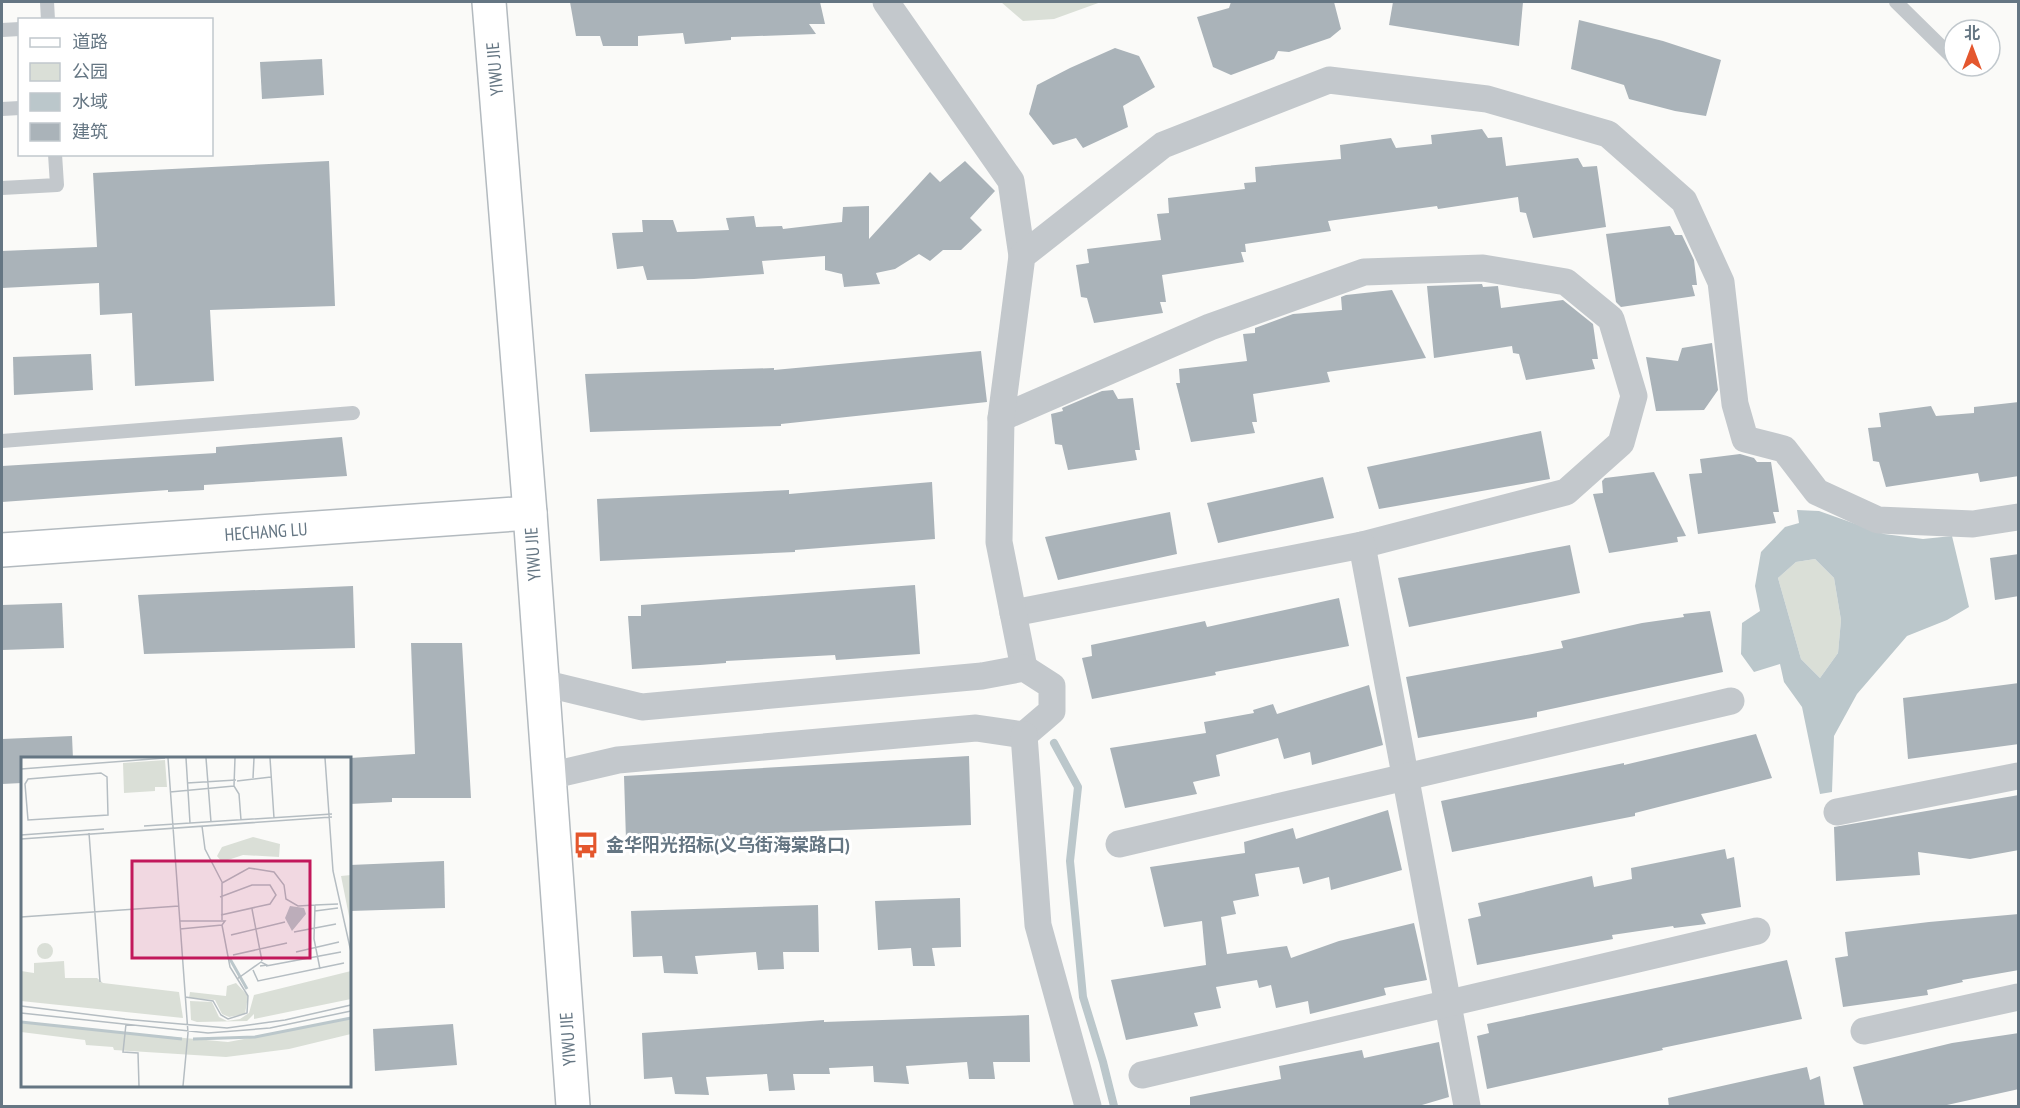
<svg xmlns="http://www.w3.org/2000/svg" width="2020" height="1108" font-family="'PT Sans Narrow','Noto Sans SC',sans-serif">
<rect width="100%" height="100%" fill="#fafaf8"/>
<g fill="#dadfd7">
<polygon points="1001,2 1101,2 1054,19 1023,21"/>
<polygon points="1815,559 1834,578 1841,620 1838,653 1820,678 1801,659 1778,578 1796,562"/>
</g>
<path fill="#bbc7cb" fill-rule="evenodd" d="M1797,510L1819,511L1884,534L1923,539L1952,536L1969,607L1947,620L1907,636L1857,694L1834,736L1832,792L1820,794L1802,707L1784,682L1780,664L1754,672L1741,654L1742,623L1760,611L1755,586L1761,552L1785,527L1799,523ZM1815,559L1834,578L1841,620L1838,653L1820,678L1801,659L1778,578L1796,562Z"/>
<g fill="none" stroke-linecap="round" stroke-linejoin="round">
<polyline stroke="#bbc7cb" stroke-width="8" points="1054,743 1078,787 1070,861 1083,997 1103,1062 1114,1106"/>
</g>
<g fill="#aab3b9">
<polygon points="570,2 820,2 825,24 809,24 816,34 731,37 731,40 685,44 683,33 638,36 638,46 603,46 600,36 576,36"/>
<polygon points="1231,2 1334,2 1341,29 1330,38 1289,52 1278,51 1274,59 1231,75 1213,67 1197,17 1229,8"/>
<polygon points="1393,2 1523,2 1519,46 1389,25"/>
<polygon points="1579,20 1663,41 1721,60 1706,116 1675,111 1629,99 1624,85 1571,69"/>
<polygon points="1115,48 1139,56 1155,87 1123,106 1128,127 1083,148 1076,138 1053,145 1029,114 1037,85 1070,68"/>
<polygon points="322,59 324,95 262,99 260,62"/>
<polygon points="1482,129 1488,138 1502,137 1506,166 1578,158 1583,167 1597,166 1606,227 1533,238 1526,213 1520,212 1518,197 1438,209 1437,206 1328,221 1331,231 1245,244 1246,252 1241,252 1244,262 1162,275 1166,302 1160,302 1163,313 1094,323 1087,298 1081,297 1076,265 1089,263 1087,249 1161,240 1157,214 1169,213 1168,198 1245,189 1244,183 1256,182 1255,167 1341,159 1340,145 1391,138 1396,148 1432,144 1431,135"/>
<polygon points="329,161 335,306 210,310 214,381 135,386 132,313 100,315 99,283 2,288 2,251 97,247 93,173"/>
<polygon points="965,161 995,191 970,218 982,230 961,250 943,250 930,261 919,254 895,269 876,273 880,284 844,287 842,274 825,270 825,256 762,261 764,274 694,279 647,280 643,266 617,269 612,233 643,232 642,220 673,220 677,232 729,230 726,218 754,216 756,227 782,226 783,229 842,222 843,207 869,206 869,239 930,172 940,182"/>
<polygon points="1670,226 1675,235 1682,235 1694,260 1697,285 1692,285 1695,296 1621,307 1616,302 1606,234"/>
<polygon points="1482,284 1483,287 1498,286 1501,308 1563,300 1593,324 1598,359 1592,359 1595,369 1526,380 1519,354 1513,353 1512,346 1434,358 1427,286"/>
<polygon points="1392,290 1426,358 1327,372 1330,382 1253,394 1257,422 1252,422 1255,433 1191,442 1176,383 1180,383 1179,369 1247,361 1243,334 1255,333 1255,328 1293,314 1342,310 1341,297 1346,295"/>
<polygon points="1712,343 1718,390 1704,410 1656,411 1646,357 1678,361 1682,348"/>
<polygon points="981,351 987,402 781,424 781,426 590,432 585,374 774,368 774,370"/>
<polygon points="91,354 93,390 14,395 13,357"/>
<polygon points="1113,390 1118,399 1133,398 1140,450 1135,450 1137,460 1068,470 1062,445 1055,444 1051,414 1063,411 1062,408 1102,391"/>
<polygon points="2019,402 2019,476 1980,482 1978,473 1886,487 1879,462 1873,461 1868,428 1881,427 1879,413 1931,406 1936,416 1974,413 1974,407"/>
<polygon points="1541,431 1550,479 1379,509 1367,467"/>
<polygon points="342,437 347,476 204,485 204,490 168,492 168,490 2,502 2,466 216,453 216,447"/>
<polygon points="1740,454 1754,458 1757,462 1771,462 1779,512 1773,512 1776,523 1698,534 1689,474 1702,473 1700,459"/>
<polygon points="1654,472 1686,536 1677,537 1678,542 1609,553 1593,494 1603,493 1602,481 1605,478"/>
<polygon points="1323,477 1334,518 1218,543 1207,503"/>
<polygon points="932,482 935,539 795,550 795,552 600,561 597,499 789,490 789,494"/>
<polygon points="1170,512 1177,554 1058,580 1045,537"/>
<polygon points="1570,545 1580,593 1409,627 1398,578"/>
<polygon points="2019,554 2019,596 1995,600 1990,558"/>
<polygon points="915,585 920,654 836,660 835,655 726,661 726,663 700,665 632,669 628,616 641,616 641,605"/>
<polygon points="353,586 355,648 144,654 138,595"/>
<polygon points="1339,598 1349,646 1215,672 1216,675 1092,699 1082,658 1092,656 1091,645 1205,621 1207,627"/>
<polygon points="62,603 64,648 2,650 2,605"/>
<polygon points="1710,611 1723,672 1537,712 1537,717 1418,738 1406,677 1532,654 1563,648 1561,641 1642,623 1684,617 1683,614"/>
<polygon points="411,643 462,643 471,798 392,798 392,802 350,804 350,758 415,754"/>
<polygon points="2019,683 2019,744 1908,759 1903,698"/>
<polygon points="1369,685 1383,745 1312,765 1310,752 1284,759 1278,738 1216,755 1220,776 1193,782 1197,794 1125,808 1110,748 1206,733 1204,722 1254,713 1253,710 1273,704 1277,714"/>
<polygon points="1756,734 1772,778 1635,813 1635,816 1452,852 1441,801 1624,763 1624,765"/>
<polygon points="72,736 73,759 22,759 22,783 2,784 2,739"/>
<polygon points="969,756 971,825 771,833 772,846 747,846 746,836 684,839 685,849 662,850 660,839 626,840 624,776"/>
<polygon points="2019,795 2019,850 1970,859 1918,852 1920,875 1836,881 1834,827"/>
<polygon points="1388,810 1402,870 1331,890 1329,877 1303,884 1299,867 1255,874 1259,896 1233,901 1236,914 1221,917 1227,954 1287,946 1291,958 1339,941 1414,923 1427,980 1384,988 1386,995 1310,1014 1308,1001 1276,1008 1271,985 1259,988 1257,980 1216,987 1221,1008 1194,1013 1198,1026 1126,1040 1111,980 1206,965 1202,921 1164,927 1150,867 1245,853 1244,842 1293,828 1296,839"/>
<polygon points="1725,849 1727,859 1734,857 1741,907 1701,914 1706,924 1674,928 1673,926 1612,935 1613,939 1477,965 1468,919 1481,916 1478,903 1592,876 1594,887 1632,879 1631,868"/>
<polygon points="444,861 445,908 350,911 350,865"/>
<polygon points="960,898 961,947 932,948 935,966 913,966 911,948 878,950 875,901"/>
<polygon points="818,905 819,952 783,952 784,969 758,970 756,952 695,956 698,974 664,973 662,956 633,957 631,911"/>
<polygon points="2019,914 2019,970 1962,980 1963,982 1927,990 1928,995 1843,1007 1835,958 1848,956 1845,932 1929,922"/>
<polygon points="1787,960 1802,1019 1662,1048 1663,1050 1487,1089 1477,1036 1489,1033 1487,1024"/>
<polygon points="1029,1015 1030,1062 993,1062 995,1079 969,1079 967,1062 906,1066 909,1084 874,1082 873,1066 829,1068 830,1074 793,1074 795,1090 769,1091 767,1074 706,1077 709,1095 675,1094 672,1077 644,1079 642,1033 824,1020 824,1022"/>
<polygon points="453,1024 457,1065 375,1071 373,1029"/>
<polygon points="2019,1033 2019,1089 1938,1107 1864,1107 1853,1067 1952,1043"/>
<polygon points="1439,1042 1449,1097 1422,1105 1413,1107 1190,1107 1190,1097 1281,1079 1279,1066 1362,1050 1364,1058"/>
<polygon points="1807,1067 1810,1080 1820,1076 1825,1107 1669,1107 1668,1098"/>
</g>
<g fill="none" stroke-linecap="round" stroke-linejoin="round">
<g stroke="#b3babf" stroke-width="36">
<g id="secondary">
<polyline points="489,2 530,513 573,1106"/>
<polyline points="2,550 530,513"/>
</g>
</g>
<g stroke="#c3c8cc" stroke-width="14">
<polyline points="47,2 48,20"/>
<polyline points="1896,2 1954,59"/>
<polyline points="2,30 20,29"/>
<polyline points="2,109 20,108"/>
<polyline points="2,188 57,185 55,154"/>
<polyline points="2,441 353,413"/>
</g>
<g stroke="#c3c8cc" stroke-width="27">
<polyline points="886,2 1011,181 1022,256"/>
<polyline points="1001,418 1210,327 1364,272 1483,268 1566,282 1611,319 1634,396 1621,443 1566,492 1362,545 1013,613"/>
<polyline points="1362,545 1467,1106"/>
<polyline points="1024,668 999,542 1001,418 1022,256 1163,145 1329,80 1487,99 1608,134 1684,201 1721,282 1735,404 1745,439 1784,449 1817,492 1878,520 1973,524 2018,517"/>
<polyline points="543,683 642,707 982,676 1024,668 1052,686 1052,711 1024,735 976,728 618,760 549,776"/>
<polyline points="1024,735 1038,925 1088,1106"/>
<polyline points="1837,812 2018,776"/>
<polyline points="1119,844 1731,701"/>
<polyline points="1864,1031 2018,997"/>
<polyline points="1142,1075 1757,931"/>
</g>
<use href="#secondary" stroke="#fff" stroke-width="33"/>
</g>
<defs>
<g id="bus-bare" transform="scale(2.07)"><path d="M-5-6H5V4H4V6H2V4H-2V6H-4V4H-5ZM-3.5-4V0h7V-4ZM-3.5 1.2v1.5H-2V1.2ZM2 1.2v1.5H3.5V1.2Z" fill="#e4572e" stroke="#fff" stroke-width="2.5" paint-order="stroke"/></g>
</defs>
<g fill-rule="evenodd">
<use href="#bus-bare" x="586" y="845"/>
</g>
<g text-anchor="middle" stroke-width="6" stroke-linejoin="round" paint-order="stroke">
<g font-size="18" fill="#657683" stroke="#fff">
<text transform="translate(495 69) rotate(-95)" y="6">YIWU JIE</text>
<text transform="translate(266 532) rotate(-4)" y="6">HECHANG LU</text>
<text transform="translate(533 554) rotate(-94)" y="6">YIWU JIE</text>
<text transform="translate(568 1039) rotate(-94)" y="6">YIWU JIE</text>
</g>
<g font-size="18" font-weight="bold" fill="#657683" stroke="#fff" text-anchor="start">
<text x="606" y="851">金华阳光招标(义乌街海棠路口)</text>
</g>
</g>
<g transform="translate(21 757)">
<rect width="330" height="330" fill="#fafaf8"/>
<path d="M144,3L146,30H134V34L103,36L102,6ZM232,80L259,87L258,100L222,98L201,105L196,99L201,90ZM330,118V169L320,119ZM16 194a8 8 0 1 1 16 0a8 8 0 1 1-16 0ZM43,204L44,221H76L82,226L158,235L162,261L0,244V214L13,216V206ZM330,214V242L233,262V257L226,264L176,265L170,263L169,244L191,245L198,260L206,264L219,262L228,256L233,238ZM215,226L227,239L224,257L208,260L201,257L194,243L168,241L169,235L205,239L206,229ZM330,262V277L268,292L205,300L93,293L92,290L65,288L64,283L0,275V266L207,285Z" fill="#dadfd7"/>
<path d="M269,149L283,151L285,157L271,174L264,161Z" fill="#bbc7cb"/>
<path fill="none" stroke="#bbc7cb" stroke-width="3" d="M209,202L226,232M0,265L161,282M172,282L234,280L330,261"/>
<path fill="none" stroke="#b5bdc2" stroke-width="1.5" d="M147,1L167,276L162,329M165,1L169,66M185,1L190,65M214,1L213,29L218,37L220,63M249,1L253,61M304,1L312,114L330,195M0,12L144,1M80,16L86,20L87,58L7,63L4,27L7,22ZM232,21L233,1M216,24L250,20M166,26L215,23M149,35L213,29M123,69L311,57M181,69L184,92L201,125M68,76L79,225M0,78L83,72M0,82L311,60M199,140L231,128H249L255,138L249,147L200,158M294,148L317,147M231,152L241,204M294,154L317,151M0,160L158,149M201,163V126L228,111L253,115L263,128L265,142L277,149L294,148L293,182L299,212M159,164H204L201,168L159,172M273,175L315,167M210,178L264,165M275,195L318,185M212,198L266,186M245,209L320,195M232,213L237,224L323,206M216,222L240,205L246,208L239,209M164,240L192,244L200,258L207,262L226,256L227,239L209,210L201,168M0,249L104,262M0,256L187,276L249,271L330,254M102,262L206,271L264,263L330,248M105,267L102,295L117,296L118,329"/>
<path fill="#c2185b" fill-opacity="0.15" stroke="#c2185b" stroke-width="3" d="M111,104H289V201H111Z"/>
<rect width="330" height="330" fill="none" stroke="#657683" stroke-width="3"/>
</g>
<rect width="2020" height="1108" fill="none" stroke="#657683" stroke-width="6"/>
<rect x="18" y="18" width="195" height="138" fill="#ffffff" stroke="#c1c8cd" stroke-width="1.5"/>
<rect x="30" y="38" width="30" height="9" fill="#ffffff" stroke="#c1c8cd" stroke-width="1.5"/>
<text x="72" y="48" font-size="18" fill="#657683">道路</text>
<rect x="30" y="63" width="30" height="18" fill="#dadfd7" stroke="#c1c8cd" stroke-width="1.5"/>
<text x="72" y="78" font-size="18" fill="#657683">公园</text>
<rect x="30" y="93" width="30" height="18" fill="#bbc7cb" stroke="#c1c8cd" stroke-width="1.5"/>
<text x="72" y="108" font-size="18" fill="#657683">水域</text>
<rect x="30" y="123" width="30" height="18" fill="#aab3b9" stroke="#c1c8cd" stroke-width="1.5"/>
<text x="72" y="138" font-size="18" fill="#657683">建筑</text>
<g transform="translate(1972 48)"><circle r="28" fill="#ffffff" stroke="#c1c8cd" stroke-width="1.5"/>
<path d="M0-4.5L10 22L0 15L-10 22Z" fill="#e4572e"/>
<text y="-9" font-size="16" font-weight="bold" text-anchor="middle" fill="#657683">北</text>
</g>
</svg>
